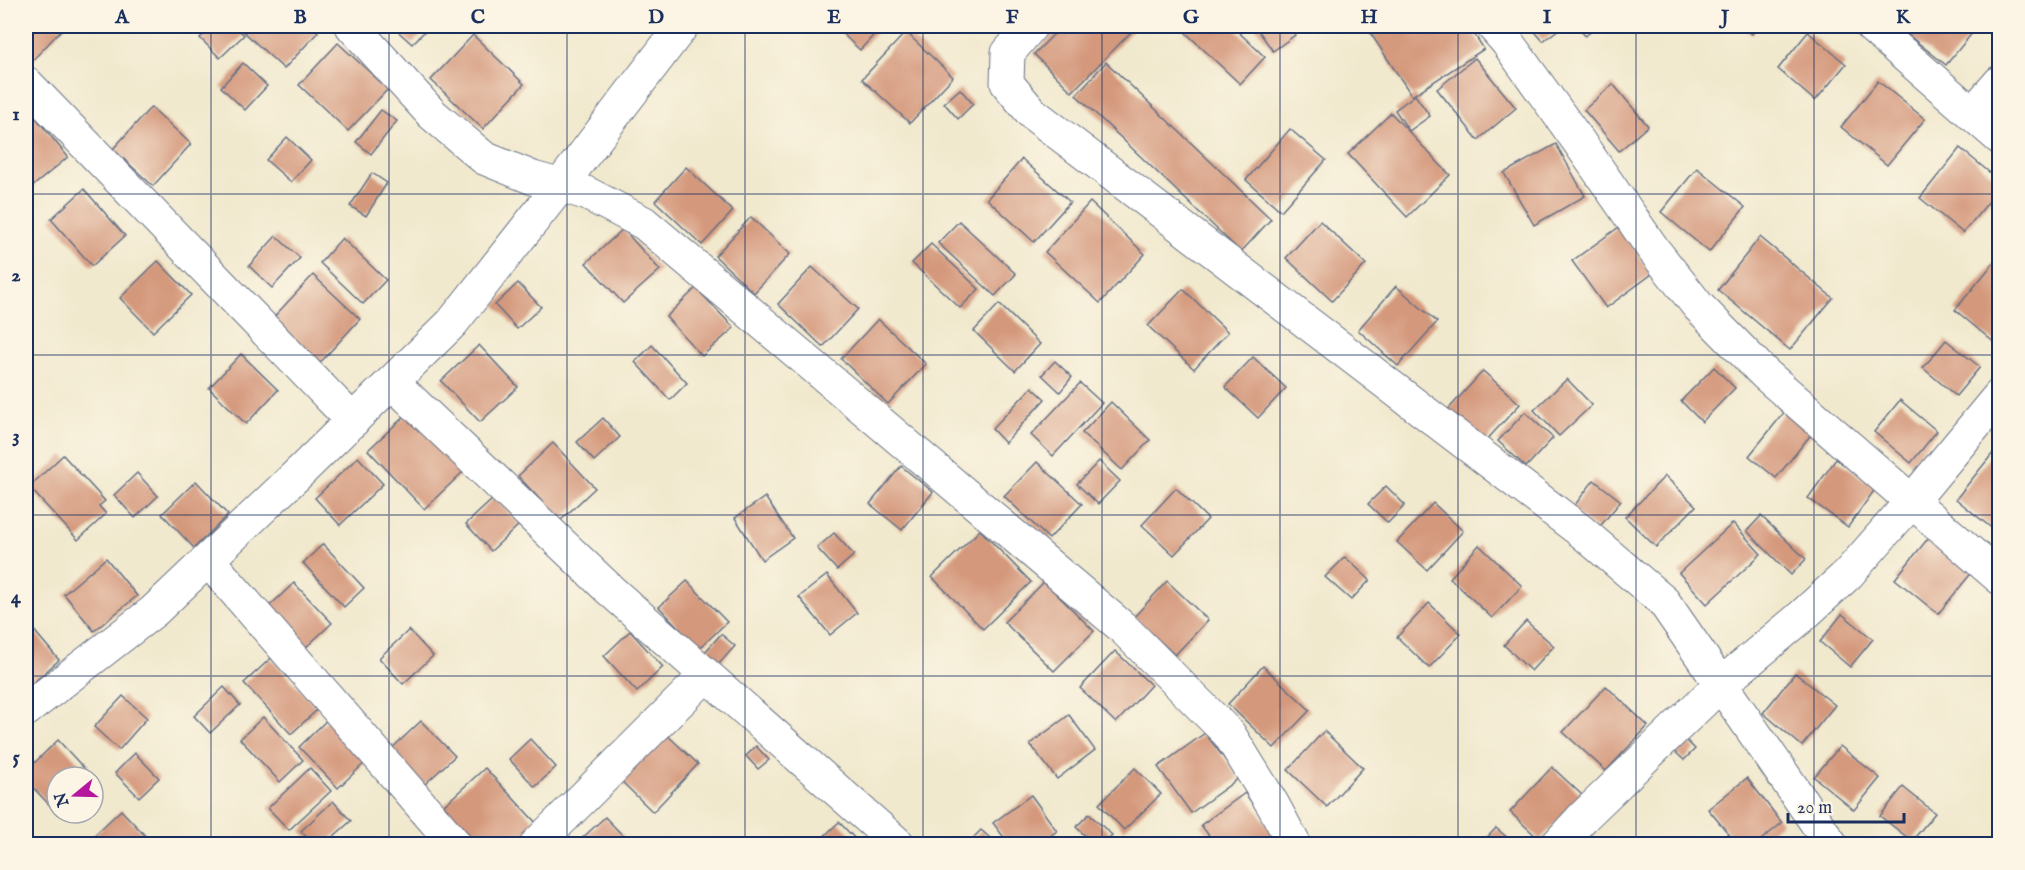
<svg xmlns="http://www.w3.org/2000/svg" width="2025" height="870" font-family="'IM FELL English',serif">
<rect width="100%" height="100%" fill="#fcf5e5"/>
<filter id="ink" filterUnits="userSpaceOnUse"><feTurbulence type="fractalNoise" baseFrequency=".0167" numOctaves="2"/><feDisplacementMap in="SourceGraphic" scale="12" xChannelSelector="R" yChannelSelector="G"/><feConvolveMatrix kernelMatrix="1 2 1 2 8 2 1 2 1" color-interpolation-filters="sRGB"/></filter>
<filter id="wash" filterUnits="userSpaceOnUse"><feTurbulence type="fractalNoise" baseFrequency=".008" numOctaves="4" result="noise"/><feDisplacementMap in="SourceGraphic" scale="24" xChannelSelector="R" yChannelSelector="G"/><feGaussianBlur stdDeviation="1.35" result="paint"/><feColorMatrix in="noise" values="0 0 0 0 0 0 0 0 0 0 0 0 0 0 0 0 0 1.4 0 .05"/><feComposite in="paint" operator="in"/></filter>
<g filter="url(#wash)">
<rect width="100%" height="100%" fill="#f1e9ce"/>
<g id="blocks">
<g fill="#d4987b">
<polygon points="26,26 65,26 33,60 26,53"/>
<polygon points="212,26 235,26 244,35 220,58 200,38"/>
<polygon points="248,26 311,26 318,32 284,69 243,31"/>
<polygon points="392,26 430,26 412,44"/>
<polygon points="834,26 880,26 881,27 860,50"/>
<polygon points="1062,26 1137,26 1072,92 1034,54"/>
<polygon points="1191,26 1232,26 1265,57 1240,84 1185,32"/>
<polygon points="1255,26 1288,26 1295,35 1273,51"/>
<polygon points="1385,26 1469,26 1484,49 1412,96 1371,34"/>
<polygon points="1530,26 1563,26 1543,41"/>
<polygon points="1578,26 1599,26 1585,36"/>
<polygon points="1740,26 1758,26 1752,34"/>
<polygon points="1897,26 1978,26 1946,65"/>
<polygon points="906,32 953,77 910,123 862,79"/>
<polygon points="1808,32 1846,64 1815,101 1778,69"/>
<polygon points="473,35 524,84 483,129 431,80"/>
<polygon points="338,43 388,89 348,131 299,85"/>
<polygon points="1475,58 1516,108 1478,140 1437,89"/>
<polygon points="1106,62 1271,219 1241,252 1076,95"/>
<polygon points="243,63 267,86 245,110 221,87"/>
<polygon points="1878,81 1925,119 1887,165 1841,127"/>
<polygon points="1613,84 1648,126 1619,151 1584,110"/>
<polygon points="960,89 973,104 958,119 944,103"/>
<polygon points="1415,95 1430,116 1409,131 1395,110"/>
<polygon points="26,106 68,157 27,191 26,189"/>
<polygon points="151,107 191,144 153,186 113,149"/>
<polygon points="381,110 397,121 371,154 356,142"/>
<polygon points="1391,113 1450,175 1407,217 1348,154"/>
<polygon points="1290,129 1326,160 1281,211 1246,180"/>
<polygon points="287,137 311,160 291,182 266,160"/>
<polygon points="1556,144 1585,196 1534,225 1504,173"/>
<polygon points="1960,148 2000,181 2000,188 1963,233 1920,198"/>
<polygon points="1022,159 1070,202 1034,242 987,199"/>
<polygon points="686,167 733,211 702,245 655,201"/>
<polygon points="1697,168 1745,207 1709,252 1661,212"/>
<polygon points="372,173 387,183 366,216 350,206"/>
<polygon points="84,189 125,236 92,266 51,219"/>
<polygon points="1090,202 1145,254 1100,303 1045,252"/>
<polygon points="751,217 790,254 754,293 715,256"/>
<polygon points="959,221 1016,274 995,296 938,243"/>
<polygon points="1320,221 1366,264 1332,301 1286,258"/>
<polygon points="1619,227 1652,274 1606,308 1572,261"/>
<polygon points="623,229 660,270 623,303 586,263"/>
<polygon points="276,236 300,258 272,288 249,266"/>
<polygon points="1760,237 1833,298 1790,350 1718,290"/>
<polygon points="342,238 386,280 363,304 320,263"/>
<polygon points="931,244 979,289 960,308 912,263"/>
<polygon points="2000,255 2000,340 1996,344 1955,310"/>
<polygon points="158,261 191,295 153,332 120,298"/>
<polygon points="812,267 858,309 823,347 778,304"/>
<polygon points="313,275 360,319 318,365 271,320"/>
<polygon points="518,283 541,307 517,329 495,305"/>
<polygon points="1396,286 1437,322 1398,366 1358,330"/>
<polygon points="696,288 734,328 702,356 666,317"/>
<polygon points="1183,289 1228,332 1194,369 1148,326"/>
<polygon points="999,304 1040,344 1015,371 974,331"/>
<polygon points="878,319 926,364 888,404 841,359"/>
<polygon points="1946,340 1980,367 1956,396 1923,368"/>
<polygon points="479,345 518,387 480,422 441,381"/>
<polygon points="652,345 687,383 670,400 635,362"/>
<polygon points="241,354 278,390 246,424 209,388"/>
<polygon points="1253,357 1286,388 1258,418 1225,387"/>
<polygon points="1055,361 1072,377 1060,392 1042,375"/>
<polygon points="1714,367 1735,388 1702,422 1681,401"/>
<polygon points="1483,371 1520,404 1481,446 1445,413"/>
<polygon points="1567,379 1592,405 1559,436 1534,410"/>
<polygon points="1080,383 1102,403 1053,456 1031,435"/>
<polygon points="1032,387 1045,399 1005,443 992,429"/>
<polygon points="1900,400 1937,431 1911,463 1874,432"/>
<polygon points="1111,402 1150,440 1122,470 1082,433"/>
<polygon points="1786,410 1813,432 1776,478 1749,456"/>
<polygon points="409,412 464,471 424,509 368,450"/>
<polygon points="1525,412 1553,438 1526,467 1498,441"/>
<polygon points="603,418 620,437 594,461 577,442"/>
<polygon points="553,443 595,488 560,521 518,476"/>
<polygon points="1993,453 2000,458 2000,535 1956,499"/>
<polygon points="63,455 105,501 99,506 106,514 78,540 29,487"/>
<polygon points="358,457 383,484 340,525 315,498"/>
<polygon points="1836,459 1876,488 1848,527 1808,498"/>
<polygon points="1099,461 1120,481 1098,504 1077,484"/>
<polygon points="1037,462 1082,504 1049,539 1004,496"/>
<polygon points="901,466 933,492 902,530 870,504"/>
<polygon points="137,473 158,496 135,518 114,495"/>
<polygon points="1665,476 1696,506 1656,547 1625,517"/>
<polygon points="1594,480 1621,501 1597,530 1571,510"/>
<polygon points="196,481 228,515 194,548 162,514"/>
<polygon points="1386,486 1405,505 1388,523 1368,504"/>
<polygon points="1176,488 1208,519 1174,555 1142,525"/>
<polygon points="495,497 520,524 491,551 466,524"/>
<polygon points="765,497 793,538 762,560 735,518"/>
<polygon points="1433,503 1463,531 1427,570 1397,542"/>
<polygon points="1761,516 1806,559 1791,575 1747,531"/>
<polygon points="1733,523 1761,554 1707,604 1679,573"/>
<polygon points="980,530 1031,582 983,629 932,577"/>
<polygon points="834,533 854,555 837,570 817,548"/>
<polygon points="1930,536 1973,571 1938,614 1895,579"/>
<polygon points="323,544 364,588 344,607 303,563"/>
<polygon points="1479,545 1522,586 1492,618 1450,578"/>
<polygon points="1345,557 1370,580 1351,600 1325,577"/>
<polygon points="106,558 137,596 94,631 64,594"/>
<polygon points="827,575 857,613 830,635 799,597"/>
<polygon points="687,581 727,622 699,649 659,607"/>
<polygon points="1167,581 1208,620 1175,655 1134,617"/>
<polygon points="1044,582 1094,631 1054,671 1004,622"/>
<polygon points="294,583 332,623 301,652 263,612"/>
<polygon points="1429,603 1461,634 1429,668 1397,637"/>
<polygon points="1842,614 1873,639 1850,667 1820,642"/>
<polygon points="26,621 59,660 26,689"/>
<polygon points="1526,621 1554,646 1531,671 1504,645"/>
<polygon points="409,630 433,656 403,684 379,658"/>
<polygon points="630,631 663,667 637,692 604,656"/>
<polygon points="721,634 735,646 717,666 704,653"/>
<polygon points="1115,651 1151,685 1116,723 1080,688"/>
<polygon points="271,658 318,709 291,734 244,683"/>
<polygon points="1263,666 1310,710 1274,748 1228,704"/>
<polygon points="1795,673 1835,705 1802,746 1763,713"/>
<polygon points="1606,686 1648,726 1606,771 1563,732"/>
<polygon points="224,687 240,705 210,733 194,716"/>
<polygon points="123,696 147,718 119,750 94,727"/>
<polygon points="1069,715 1095,750 1057,779 1030,744"/>
<polygon points="263,717 303,760 280,782 240,739"/>
<polygon points="330,717 369,759 338,788 299,747"/>
<polygon points="421,721 455,756 422,787 388,752"/>
<polygon points="1324,731 1363,768 1327,807 1288,770"/>
<polygon points="664,732 698,764 653,812 619,779"/>
<polygon points="1205,733 1239,778 1191,813 1158,767"/>
<polygon points="530,739 556,767 535,787 509,759"/>
<polygon points="1685,739 1695,749 1684,760 1674,751"/>
<polygon points="58,740 92,777 57,777 57,813 26,780 26,771"/>
<polygon points="756,746 769,760 758,769 746,756"/>
<polygon points="1840,746 1880,778 1854,810 1814,777"/>
<polygon points="135,753 159,778 139,797 115,773"/>
<polygon points="1552,767 1582,795 1540,840 1510,812"/>
<polygon points="310,768 331,791 289,830 268,808"/>
<polygon points="485,768 539,826 519,844 475,844 441,808"/>
<polygon points="1135,768 1161,794 1124,830 1099,804"/>
<polygon points="1747,778 1782,823 1756,844 1737,844 1708,809"/>
<polygon points="1903,787 1935,813 1912,841 1880,816"/>
<polygon points="1245,793 1280,843 1278,844 1215,844 1201,825"/>
<polygon points="1031,795 1057,831 1038,844 1009,844 993,823"/>
<polygon points="333,801 351,821 325,844 313,844 301,831"/>
<polygon points="121,810 153,844 85,844"/>
<polygon points="1089,814 1112,835 1103,844 1094,844 1076,827"/>
<polygon points="605,817 631,844 579,844 577,843"/>
<polygon points="839,822 860,844 816,844"/>
<polygon points="1496,828 1515,844 1481,844"/>
<polygon points="981,830 997,844 967,844"/>
</g>
</g>
</g>
<g filter="url(#ink)">
<use href="#blocks" fill-opacity="0" stroke="#667085" stroke-width="1.5"/>
<g fill="none" stroke-linecap="round" stroke-linejoin="round">
<g stroke="#667085" stroke-width="35">
<g id="street">
<polyline points="352,26 432,114 484,158 533,178 586,193 644,223 1122,627 1229,734 1273,805 1294,844"/>
<polyline points="1031,26 1008,53 1007,83 1032,113 1582,532 1664,602 1831,844"/>
<polyline points="1493,26 1507,42 1579,142 1653,249 1698,306 1765,374 2000,578"/>
<polyline points="1871,26 2000,138"/>
<polyline points="26,83 353,421"/>
<polyline points="1972,114 2000,82"/>
<polyline points="392,382 610,590 898,844"/>
<polyline points="208,560 455,844"/>
<polyline points="26,710 154,611 302,470 452,323 560,186 682,26"/>
<polyline points="537,844 706,675"/>
<polyline points="1558,844 1583,817 1720,685 1800,618 1848,574 1912,501 2000,395"/>
</g>
</g>
<use href="#street" stroke="#fff" stroke-width="33"/>
</g>
</g>
<path fill="none" stroke="#1b2f5e" stroke-width="1.5" stroke-opacity="0.55" d="M211,26V844M389,26V844M567,26V844M745,26V844M923,26V844M1102,26V844M1280,26V844M1458,26V844M1636,26V844M1814,26V844M26,194H2000M26,355H2000M26,515H2000M26,676H2000"/>
<rect width="2025" height="870" fill="none" stroke="#fcf5e5" stroke-width="66"/>
<g transform="translate(75 795) rotate(251)"><circle r="28" fill="#fcf5e5" stroke="#a2a6af" stroke-width="1.5"/>
<path d="M0-4.5L10 22L0 15L-10 22Z" fill="#b5179e"/>
<text y="-9" font-size="16" font-weight="bold" text-anchor="middle" fill="#1b2f5e">N</text>
</g>
<path d="M1788 813v9h116v-9" fill="none" stroke="#1b2f5e" stroke-width="3"/>
<text x="1797" y="813" font-size="18" fill="#1b2f5e" stroke="#fcf5e5" stroke-width="4.5" paint-order="stroke">20 m</text>
<rect x="33" y="33" width="1959" height="804" fill="none" stroke="#1b2f5e" stroke-width="2"/>
<g font-size="20" text-anchor="middle" font-weight="bold" fill="#1b2f5e">
<text x="122" y="23">A</text>
<text x="300" y="23">B</text>
<text x="478" y="23">C</text>
<text x="656" y="23">D</text>
<text x="834" y="23">E</text>
<text x="1012" y="23">F</text>
<text x="1191" y="23">G</text>
<text x="1369" y="23">H</text>
<text x="1547" y="23">I</text>
<text x="1725" y="23">J</text>
<text x="1903" y="23">K</text>
<text x="16" y="120">1</text>
<text x="16" y="281">2</text>
<text x="16" y="442">3</text>
<text x="16" y="603">4</text>
<text x="16" y="763">5</text>
</g>
</svg>
